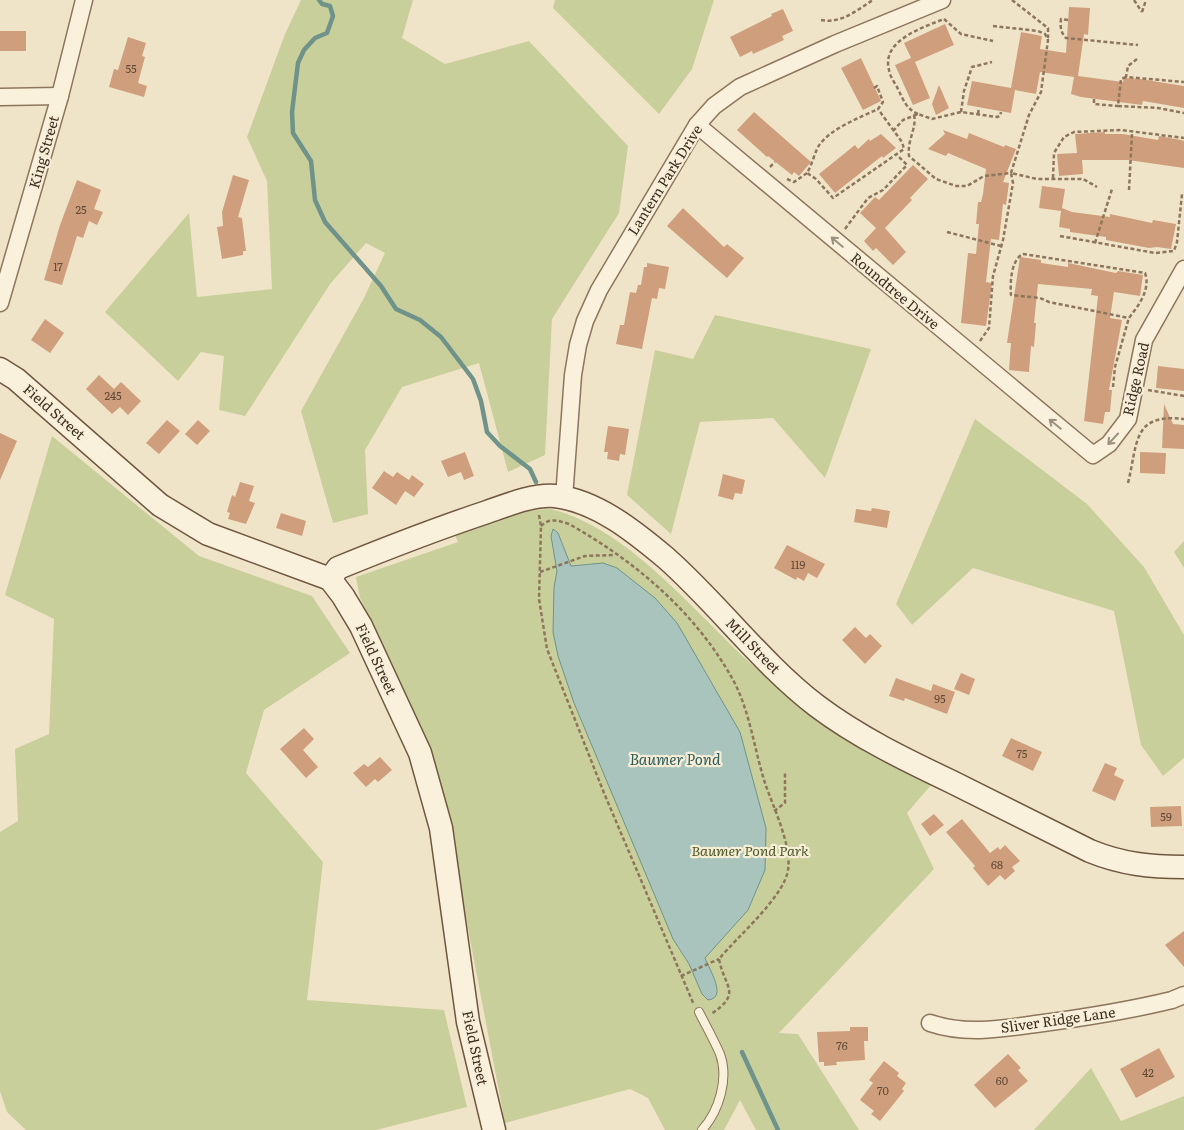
<svg xmlns="http://www.w3.org/2000/svg" width="1184" height="1130" font-family="Literata,serif">
<rect width="100%" height="100%" fill="#f0e4c8"/>
<g fill="#c9cf9b">
<polygon points="301,0 413,0 402,38 445,64 529,41 628,146 619,213 552,319 545,455 508,472 479,363 402,387 365,450 368,514 333,523 301,411 364,298 385,253 366,243 330,284 245,416 219,410 224,356 201,352 178,381 105,312 189,213 197,297 272,289 267,181 247,137 285,34"/>
<polygon points="555,0 714,0 692,69 659,114 553,8"/>
<polygon points="715,315 871,349 825,478 773,418 700,422 671,534 627,495 655,350 693,359"/>
<polygon points="975,419 1087,504 1144,567 1184,635 1184,758 1163,776 1141,745 1114,611 973,568 912,625 896,604"/>
<polygon points="52,436 199,556 312,596 350,653 264,710 246,773 323,862 307,1000 444,1010 467,1107 376,1130 26,1130 7,1112 0,1091 0,832 18,821 15,749 49,734 54,619 5,595"/>
<path d="M551,509C634,530 700,621 764,675C789,696 814,718 842,736C870,755 902,769 931,785L907,813L934,869L779,1033L798,1034L859,1130H756L740,1100L724,1130H665L648,1098L630,1089L505,1123L438,771L360,598L356,577L458,542L455,535L527,510Z"/>
<polygon points="1184,541 1184,568 1174,552"/>
<polygon points="1091,1068 1121,1121 1184,1096 1184,1130 1034,1130"/>
</g>
<path fill="#a9c4bc" stroke="#6f938a" d="M553,529L558,533L571,566L603,563L617,568L655,598L677,623L740,732L766,828L765,870L748,910L705,958C709,969 728,998 708,1000L702,994L689,964L673,939L574,703L558,656L553,632L554,587L557,571L551,536Z"/>
<g fill="none" stroke-linecap="round" stroke-linejoin="round">
<g stroke="#6f938a" stroke-width="4.5">
<polyline points="319,0 322,4 330,6 333,16 327,33 315,38 304,50 298,63 292,112 293,133 311,161 315,200 325,222 381,286 396,309 420,320 441,337 473,379 481,401 487,432 500,446 530,469 536,482"/>
<polyline points="742,1052 778,1130"/>
</g>
</g>
<g fill="#cf9f7d">
<polygon points="1069,7 1090,8 1088,35 1084,34 1078,76 1123,82 1124,78 1140,79 1184,86 1184,108 1143,101 1142,105 1081,97 1071,94 1074,77 1040,72 1036,94 1015,90 1011,113 967,105 972,81 1011,88 1021,32 1042,36 1040,49 1066,53"/>
<polygon points="783,9 793,31 782,36 784,40 753,54 752,51 740,57 730,37 772,16 771,14"/>
<polygon points="945,24 954,45 915,62 930,98 913,105 895,65 911,58 904,43"/>
<rect x="0" y="31" width="26" height="20"/>
<polygon points="128,37 146,43 142,56 145,57 138,83 147,86 144,97 109,87 114,69 118,70"/>
<polygon points="861,58 881,101 863,110 841,68"/>
<polygon points="939,85 949,108 936,115 932,104"/>
<polygon points="754,112 811,162 799,176 794,172 792,175 768,156 767,157 737,130"/>
<polygon points="943,130 967,139 969,133 1004,147 1005,145 1016,149 1003,182 1009,183 1006,205 1003,204 999,240 991,239 986,282 992,283 986,326 961,323 968,253 976,254 979,224 976,224 978,202 981,202 983,194 986,169 948,153 946,156 928,149 945,134"/>
<polygon points="1105,132 1105,134 1123,134 1158,140 1159,136 1181,140 1184,141 1184,168 1128,160 1082,160 1083,174 1059,176 1057,154 1077,153 1075,134"/>
<polygon points="881,134 896,148 883,158 882,156 835,193 819,174 855,145 858,149 869,139 870,141"/>
<polygon points="913,165 928,179 910,198 912,200 885,228 906,252 893,265 876,248 873,251 864,241 876,228 860,213 875,197 879,200"/>
<polygon points="233,175 249,180 238,217 242,218 246,251 243,251 243,255 222,259 217,227 223,226 222,212"/>
<polygon points="77,180 101,190 94,209 103,212 97,225 89,221 83,238 77,236 62,285 44,280 60,225"/>
<polygon points="1042,186 1065,189 1062,208 1072,212 1110,217 1110,214 1152,223 1153,220 1176,224 1171,249 1157,247 1149,248 1106,240 1106,237 1070,232 1070,229 1059,227 1061,211 1039,208"/>
<polygon points="683,208 724,247 727,244 744,258 727,278 667,226"/>
<polygon points="1020,257 1041,260 1041,263 1068,267 1068,263 1116,273 1118,271 1143,275 1140,296 1114,292 1110,318 1122,320 1109,390 1112,390 1110,412 1105,412 1103,424 1084,421 1098,296 1091,295 1092,289 1038,284 1034,323 1036,323 1034,347 1031,346 1029,372 1009,370 1011,343 1007,343"/>
<polygon points="647,263 669,267 665,289 659,288 657,299 652,298 642,349 616,344 620,325 624,325 630,292 636,293 638,285 641,285 644,267 647,267"/>
<polygon points="45,319 64,333 50,353 31,340"/>
<polygon points="1158,366 1184,369 1184,391 1156,388"/>
<polygon points="99,375 114,389 121,382 141,401 128,415 120,407 112,414 86,389"/>
<polygon points="1164,404 1173,424 1184,425 1184,449 1162,448"/>
<polygon points="167,420 180,431 159,454 146,443"/>
<polygon points="198,420 210,431 197,445 185,434"/>
<polygon points="608,426 629,429 625,455 620,454 619,461 607,459 608,452 604,452"/>
<polygon points="0,433 17,441 0,480"/>
<polygon points="465,452 474,476 464,480 461,472 448,477 441,461"/>
<polygon points="1140,452 1166,453 1165,474 1140,473"/>
<polygon points="384,471 393,477 397,472 409,480 412,475 424,484 414,497 405,491 396,505 372,488"/>
<polygon points="723,474 745,480 742,494 735,493 733,500 718,496"/>
<polygon points="240,482 254,486 249,501 255,503 246,524 228,519 230,513 227,512 232,495 235,497"/>
<polygon points="872,508 890,511 887,528 854,522 856,509 871,511"/>
<polygon points="281,513 306,521 302,536 276,528"/>
<polygon points="787,545 825,564 817,578 808,573 804,581 797,577 796,580 774,568"/>
<polygon points="855,627 866,638 870,634 882,646 865,664 842,640"/>
<polygon points="961,673 975,679 969,695 954,689"/>
<polygon points="896,678 931,691 933,684 955,692 947,714 905,698 904,701 889,696"/>
<polygon points="304,728 314,739 303,750 318,767 306,778 280,749"/>
<polygon points="1011,738 1042,752 1033,771 1002,756"/>
<polygon points="380,757 392,770 378,782 375,779 366,787 353,773 364,764 368,767"/>
<polygon points="1105,763 1117,768 1114,775 1124,780 1115,801 1092,791"/>
<polygon points="1181,806 1182,826 1151,827 1150,807"/>
<polygon points="934,814 944,825 930,836 921,824"/>
<polygon points="962,819 990,853 998,847 1000,850 1005,845 1020,861 1012,867 1015,871 1005,880 1000,875 988,886 973,868 975,866 946,832"/>
<polygon points="1184,931 1184,967 1165,945"/>
<polygon points="850,1027 868,1027 868,1041 864,1041 865,1060 836,1062 837,1065 824,1066 824,1062 819,1062 817,1032 850,1031"/>
<polygon points="1159,1048 1175,1077 1136,1098 1120,1069"/>
<polygon points="1008,1054 1021,1068 1018,1070 1028,1081 995,1108 974,1085"/>
<polygon points="884,1061 899,1073 897,1076 906,1083 902,1089 904,1091 880,1121 871,1114 874,1111 860,1100 873,1083 869,1080"/>
</g>
<g fill="none" stroke-linecap="round" stroke-linejoin="round">
<g stroke="#8d765c" stroke-width="10">
<path id="lane" d="M699,1012C706,1026 714,1040 720,1054C729,1079 719,1111 702,1130"/>
</g>
<g stroke="#8d765c" stroke-width="19">
<g id="street">
<polyline points="0,97 60,96"/>
<polyline points="697,125 1093,455 1109,444 1128,419 1144,340 1184,269"/>
<polyline points="0,303 60,96 84,0"/>
<polyline points="564,498 573,375 578,345 585,321 599,290 697,125 714,106 740,87 835,44 942,0"/>
<path d="M930,1023C965,1035 1001,1029 1036,1024C1082,1018 1127,1011 1172,1000L1184,995"/>
</g>
</g>
<g stroke="#6f573f" stroke-width="25">
<g id="secondary">
<polyline points="0,369 16,379 160,505 208,534 330,579 343,596 361,626 420,753 441,828 468,1022 494,1130"/>
<path d="M330,579L338,568C387,548 436,529 487,512C507,505 534,494 555,496C597,501 635,532 666,558C719,605 761,663 817,706C858,737 906,760 952,782C998,805 1044,828 1090,851C1122,864 1150,867 1184,867"/>
</g>
</g>
<g stroke="#8d765c" stroke-width="2.5" stroke-dasharray="4 2.5" stroke-linecap="butt">
<polyline points="1012,0 1048,28 1048,38"/>
<polyline points="1134,0 1142,12"/>
<polyline points="1142,12 1146,0"/>
<path d="M821,20C841,24 857,10 873,0"/>
<path d="M1068,20L1061,19C1060,27 1061,33 1066,38L1138,45"/>
<polyline points="1137,59 1128,66 1126,77 1184,82"/>
<polyline points="1126,77 1121,79 1118,106 1158,108 1184,113"/>
<path d="M874,88L877,86L883,102L878,109C859,118 832,128 820,144C815,150 813,163 807,173L816,179L833,198L904,149L902,142L878,109"/>
<polyline points="1094,99 1094,104 1118,106"/>
<polyline points="961,112 964,91 972,67 992,62"/>
<path d="M918,114C906,109 903,99 897,87C894,82 890,76 889,70C881,40 924,27 944,19L961,34L993,41"/>
<polyline points="978,114 979,108"/>
<path d="M914,115C917,128 907,140 909,156L936,179L956,186H967L984,176L1011,173L1029,115L1041,92L1048,40L1045,34L1038,31L993,26"/>
<polyline points="893,131 903,120 918,114 932,119 961,112 997,117 1000,116 1001,112"/>
<polyline points="770,167 775,162"/>
<polyline points="1053,178 1054,153 1064,137 1074,132 1121,130 1184,138"/>
<polyline points="787,179 794,182 807,173"/>
<polyline points="1129,190 1132,133"/>
<polyline points="845,229 868,198 883,190 907,165 897,155"/>
<polyline points="947,232 1001,246"/>
<polyline points="1060,236 1155,253 1174,251 1177,242 1182,194"/>
<polyline points="1095,243 1112,189"/>
<polyline points="980,341 989,328 993,276 1003,240 1013,183 1011,173 1037,179 1083,179 1097,187"/>
<path d="M1113,387L1115,367L1128,321L1129,318C1138,306 1151,290 1145,273L1023,254C1011,260 1010,282 1011,295L1040,298L1049,302L1129,318"/>
<polyline points="1148,390 1184,396"/>
<path d="M1128,483C1138,443 1132,413 1184,419"/>
<polyline points="539,515 541,526 539,599 547,649 604,793 694,1005"/>
<path d="M541,526C550,517 559,521 569,524C635,561 695,612 732,678C750,710 754,749 765,783C773,807 792,845 788,870C784,897 737,937 719,959C724,987 743,993 711,1014"/>
<polyline points="540,572 585,556 613,555"/>
<polyline points="774,811 785,803 785,772"/>
<polyline points="681,976 719,959"/>
</g>
<use href="#lane" stroke="#faf1dc" stroke-width="8"/>
<use href="#street" stroke="#faf1dc" stroke-width="16"/>
<use href="#secondary" stroke="#faf1dc" stroke-width="22"/>
</g>
<defs><path id="oneway-shaft" d="M-6 0H5M1.5-3L5.5 0L1.5 3" fill="none" stroke-width="1.6" stroke-linecap="round" stroke-linejoin="round" transform="scale(1.25)"/></defs>
<g stroke="#9c907e">
<use href="#oneway-shaft" transform="translate(837 242) rotate(-140)"/>
<use href="#oneway-shaft" transform="translate(1055 424) rotate(-141)"/>
<use href="#oneway-shaft" transform="translate(1113 439) rotate(133)"/>
</g>
<g text-anchor="middle" stroke-width="4.5" stroke-linejoin="round" paint-order="stroke">
<g font-size="11" fill="#624a37">
<text x="131" y="73">55</text>
<text x="81" y="214">25</text>
<text x="58" y="271">17</text>
<text x="113" y="400">245</text>
<text x="798" y="569">119</text>
<text x="940" y="703">95</text>
<text x="1022" y="758">75</text>
<text x="1166" y="821">59</text>
<text x="997" y="869">68</text>
<text x="842" y="1050">76</text>
<text x="1148" y="1077">42</text>
<text x="1002" y="1085">60</text>
<text x="883" y="1095">70</text>
</g>
<g font-size="14" fill="#3d2e20" stroke="#f7eed8">
<text transform="translate(44 152) rotate(-74)" y="5">King Street</text>
<text transform="translate(665 180) rotate(-58)" y="5">Lantern Park Drive</text>
<text transform="translate(895 291) rotate(40)" y="5">Roundtree Drive</text>
<text transform="translate(1136 379) rotate(-77)" y="5">Ridge Road</text>
<text transform="translate(54 412) rotate(41)" y="5">Field Street</text>
<text transform="translate(753 646) rotate(46)" y="5">Mill Street</text>
<text transform="translate(376 659) rotate(65)" y="5">Field Street</text>
<text transform="translate(1058 1020) rotate(-8)" y="5">Sliver Ridge Lane</text>
<text transform="translate(475 1048) rotate(78)" y="5">Field Street</text>
</g>
<g font-size="14" font-style="italic" fill="#4d5a26" stroke="#f7eed8">
<text x="750" y="856">Baumer Pond Park</text>
</g>
<g font-size="15" font-style="italic" fill="#2f5d5a" stroke="#f7eed8">
<text x="675" y="765">Baumer Pond</text>
</g>
</g>
</svg>
